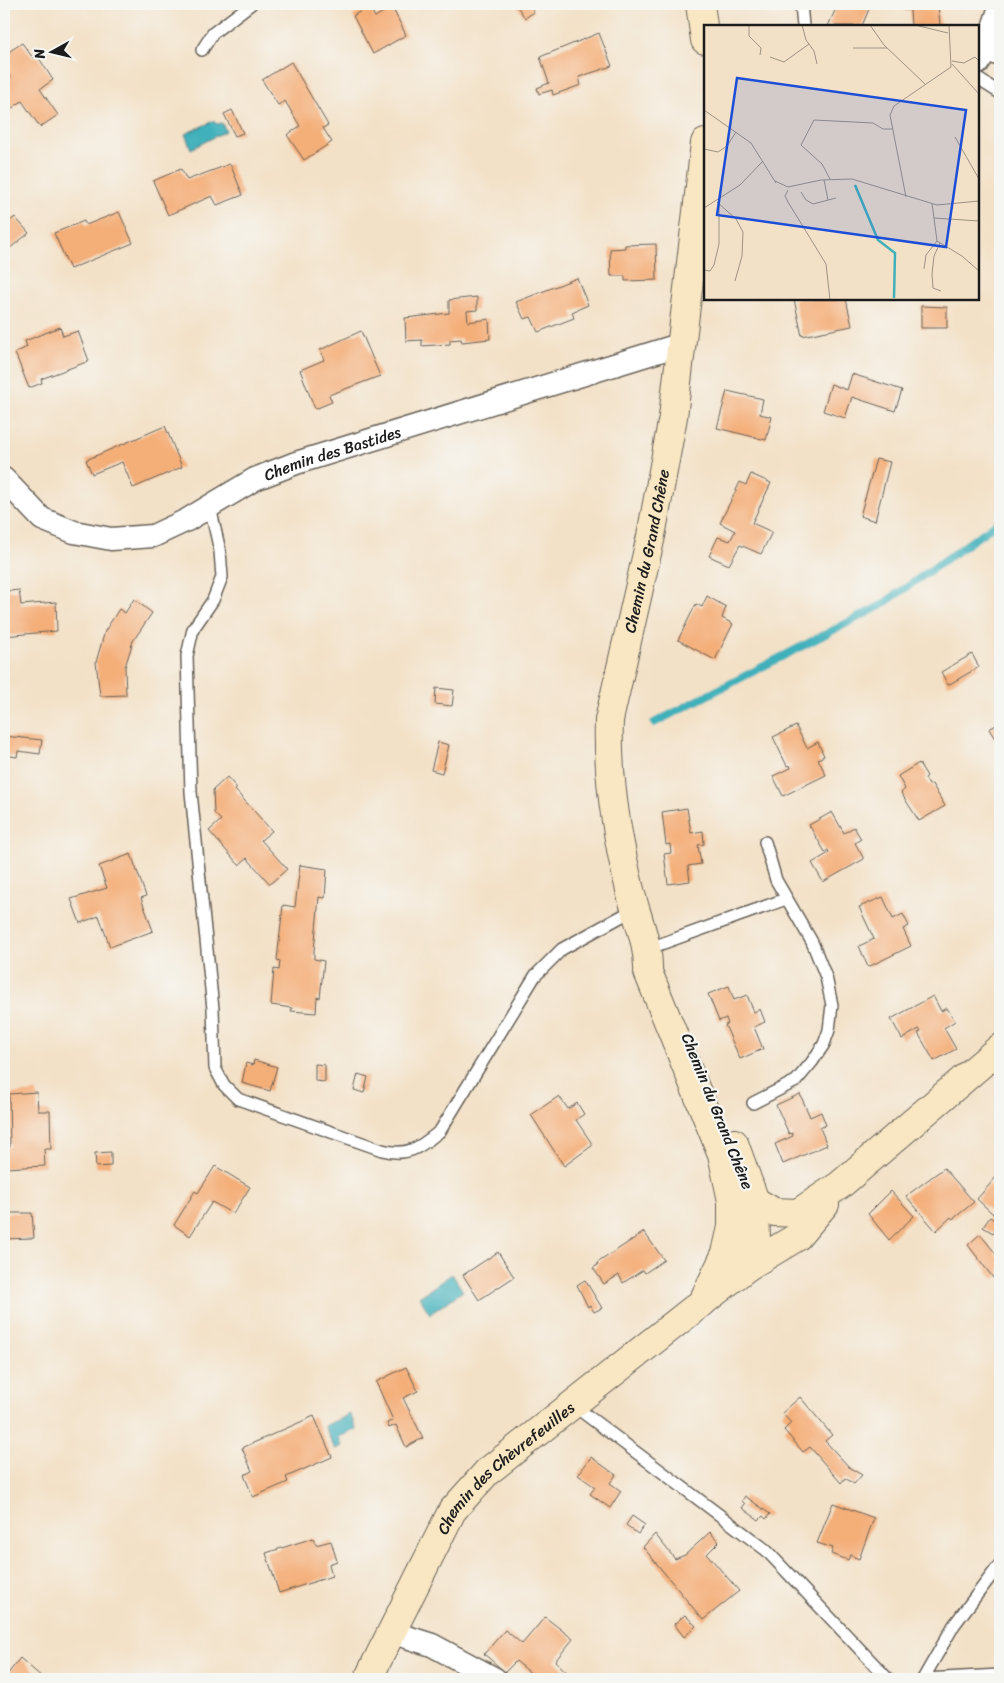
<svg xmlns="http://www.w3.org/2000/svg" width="1004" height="1683" font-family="Sriracha,sans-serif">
<rect width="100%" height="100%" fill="#f6f6f2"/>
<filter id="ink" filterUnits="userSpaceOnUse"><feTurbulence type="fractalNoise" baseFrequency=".02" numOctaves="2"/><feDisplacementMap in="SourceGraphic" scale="10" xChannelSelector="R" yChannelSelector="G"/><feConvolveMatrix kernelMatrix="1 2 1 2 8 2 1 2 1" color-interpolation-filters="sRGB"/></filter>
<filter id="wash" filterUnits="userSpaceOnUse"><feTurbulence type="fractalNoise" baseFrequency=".0096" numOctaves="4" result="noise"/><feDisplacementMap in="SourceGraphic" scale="20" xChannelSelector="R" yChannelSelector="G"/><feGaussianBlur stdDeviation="1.12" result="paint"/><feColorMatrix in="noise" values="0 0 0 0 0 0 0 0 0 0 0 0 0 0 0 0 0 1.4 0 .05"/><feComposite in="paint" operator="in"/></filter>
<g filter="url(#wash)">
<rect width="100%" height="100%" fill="#f3e1c7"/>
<g fill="#41b0bb" stroke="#2e666c">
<polygon points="213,121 217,124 222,123 226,131 191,149 185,134"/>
<polygon points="452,1274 463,1291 430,1314 419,1297"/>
<polygon points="350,1414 357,1429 339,1437 342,1446 335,1449 324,1426"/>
</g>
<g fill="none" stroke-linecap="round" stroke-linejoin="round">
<polyline stroke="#41b0bb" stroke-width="8" points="654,723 880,606 1000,521"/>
</g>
<g id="blocks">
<g fill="#f4ae78">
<polygon points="521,4 530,4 534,12 525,18 517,6"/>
<polygon points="838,4 871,4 862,26 828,26"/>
<polygon points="916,4 938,4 940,26 911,26 910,10 903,10 903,5"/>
<polygon points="369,6 375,17 392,7 406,35 373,54 353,16"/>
<polygon points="599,33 612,66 579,77 581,85 553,95 552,90 539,94 537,88 549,83 540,57"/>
<polygon points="22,43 33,58 37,55 53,80 40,89 58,115 40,127 22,101 4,114 4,83 11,78 4,68 4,55"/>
<polygon points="291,62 328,125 323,128 332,142 304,160 287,135 300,126 285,101 278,105 262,80"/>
<polygon points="232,110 243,133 235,136 224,114"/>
<polygon points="230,164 243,195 217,205 212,196 168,215 153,181 181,169 187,180"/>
<polygon points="119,212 133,243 70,269 54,233 84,221 86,225"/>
<polygon points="15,217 29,233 9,249 4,244 4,226"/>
<polygon points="656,244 657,280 625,281 625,276 611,276 610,249 625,248 625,245"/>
<polygon points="577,278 588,305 572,312 574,318 538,332 531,317 524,319 516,302"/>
<polygon points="477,297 477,310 467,311 468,322 489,319 490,339 462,342 461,339 450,340 450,344 422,346 422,340 406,341 405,318 449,313 449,300"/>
<polygon points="794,299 846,299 852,326 802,336"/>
<polygon points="921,306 947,307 947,328 921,328"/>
<polygon points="60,327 63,336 78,331 89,361 41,379 42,383 29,388 15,353 27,347 25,341"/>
<polygon points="361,331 380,376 329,395 332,402 315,409 300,370 324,360 320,350"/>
<polygon points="852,374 902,390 895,411 852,397 845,418 823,411 831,384 847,390"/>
<polygon points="727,391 763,399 760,414 772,417 766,440 717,428"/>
<polygon points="165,426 182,467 133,488 122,462 92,474 86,460"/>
<polygon points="876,459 890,462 875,521 860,516"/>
<polygon points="751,474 771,483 752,523 772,532 761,554 740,545 729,565 709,556 718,537 730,541 735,531 720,523 740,482 746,485"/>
<polygon points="4,589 10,591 19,590 21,605 56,602 57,631 4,636"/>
<polygon points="707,596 726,607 722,618 733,624 715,660 678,640 696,604 702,607"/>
<polygon points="134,599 152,613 133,641 125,667 126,695 100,696 96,662 105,631 119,609 125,613"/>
<polygon points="972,654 979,667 948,685 941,672"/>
<polygon points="436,688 454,690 452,706 435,704"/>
<polygon points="1000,723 1000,744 999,745 989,729"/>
<polygon points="796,726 807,748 818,742 824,756 818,759 826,775 783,796 773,776 791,768 790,765 787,766 773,737"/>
<polygon points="4,736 42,740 40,754 18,751 17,757 4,755"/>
<polygon points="438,742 449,745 442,773 431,770"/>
<polygon points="919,763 927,776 925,778 929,785 932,784 945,806 919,821 901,793 905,789 898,776"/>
<polygon points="227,777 237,788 235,790 272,831 261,840 287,869 270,884 247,858 239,865 209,831 221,820 214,813 213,790"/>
<polygon points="687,808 691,833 703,831 704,844 698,845 701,864 688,866 690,881 668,884 664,854 671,853 670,844 666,845 662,812"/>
<polygon points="832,812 844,833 854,827 861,839 855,843 864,859 823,882 812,863 829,853 828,850 825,852 809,825"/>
<polygon points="131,854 146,896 141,898 153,931 110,947 99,916 80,923 71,899 107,888 99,866"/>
<polygon points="300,865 327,869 325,898 319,897 314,951 314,959 324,961 320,998 317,997 316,1013 291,1011 292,1008 271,1005 274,969 279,970 280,961 277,960 283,905 295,907"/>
<polygon points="883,897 893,919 903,914 909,926 903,929 911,946 868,967 859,946 874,939 859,907"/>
<polygon points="729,986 734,1000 747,995 754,1012 760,1009 765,1022 754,1027 763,1049 740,1059 725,1025 728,1024 726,1018 719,1021 708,994"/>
<polygon points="933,996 941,1011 947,1008 955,1021 944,1028 956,1049 934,1061 918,1033 921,1032 919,1029 902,1039 891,1019"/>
<polygon points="254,1060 277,1067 270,1091 242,1083 246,1063 253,1065"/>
<polygon points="315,1064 325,1065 325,1082 315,1081"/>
<polygon points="358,1074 368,1077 364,1093 354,1090"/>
<polygon points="37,1092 38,1111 50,1111 51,1149 44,1149 45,1166 4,1168 4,1147 10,1147 9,1094"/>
<polygon points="800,1094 810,1117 821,1112 826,1125 820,1128 827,1145 783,1164 775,1144 793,1136 792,1133 789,1134 776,1105"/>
<polygon points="559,1096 568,1109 577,1103 584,1114 576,1120 593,1145 564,1166 531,1115"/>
<polygon points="111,1152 111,1166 96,1167 95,1153"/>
<polygon points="215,1166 250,1187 233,1214 212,1202 190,1236 174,1225 195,1191 198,1193"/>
<polygon points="944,1168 974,1202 953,1219 951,1217 936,1231 906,1196"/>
<polygon points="997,1176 1000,1180 1000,1206 993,1214 977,1199"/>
<polygon points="891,1191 914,1216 889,1240 868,1214"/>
<polygon points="4,1213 32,1213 34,1238 4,1239"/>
<polygon points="990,1217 1000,1224 993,1233 983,1227"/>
<polygon points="644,1232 664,1260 645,1273 643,1270 623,1283 619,1275 604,1284 593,1268 598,1265 597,1263"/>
<polygon points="980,1234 1000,1259 1000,1274 994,1279 968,1245"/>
<polygon points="498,1252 514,1277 479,1300 463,1275"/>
<polygon points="585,1280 602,1308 594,1312 590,1305 588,1307 577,1285"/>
<polygon points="406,1367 418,1391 403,1398 423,1438 406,1447 396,1425 389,1428 387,1423 393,1420 376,1382"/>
<polygon points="800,1397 832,1435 825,1441 850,1468 862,1475 854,1484 845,1478 841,1483 810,1447 803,1452 784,1430 791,1423 782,1413"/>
<polygon points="314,1416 332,1457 286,1477 288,1482 253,1497 244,1475 252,1471 242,1448"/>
<polygon points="591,1457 616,1475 610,1483 621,1491 610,1508 590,1494 595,1487 578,1475"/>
<polygon points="745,1496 770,1514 766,1519 763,1516 759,1520 742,1508 745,1504 742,1501"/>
<polygon points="833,1503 874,1518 859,1559 850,1555 848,1560 831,1554 833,1548 817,1543"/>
<polygon points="632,1516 645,1525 638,1534 626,1525"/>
<polygon points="710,1532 719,1542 707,1554 739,1591 703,1620 643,1547 655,1534 675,1559 685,1555"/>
<polygon points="313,1538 316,1545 331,1541 337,1561 329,1564 332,1576 279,1593 266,1553"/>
<polygon points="685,1615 696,1626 684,1637 674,1624"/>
<polygon points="545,1617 573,1639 555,1661 572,1677 570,1679 538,1679 516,1661 505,1672 484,1654 505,1630 522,1644"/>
<polygon points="20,1658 43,1678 42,1679 4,1679"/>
</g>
</g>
</g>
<g filter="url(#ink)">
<use href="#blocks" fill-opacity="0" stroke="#676158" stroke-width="1"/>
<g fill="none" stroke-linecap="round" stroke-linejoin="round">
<g stroke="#676158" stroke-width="14">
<g id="lane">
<polyline points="801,4 803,26"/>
<polyline points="202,50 213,33 251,4"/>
<polyline points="984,54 1000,61"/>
<polyline points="978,79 1000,93"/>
<path d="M210,507L220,551L222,577L213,600L193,629L187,656L191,792L213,1009L215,1068L224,1085L238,1099L382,1150C409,1157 420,1147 440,1131L535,976L562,949L635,909"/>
<polyline points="647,949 786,899"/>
<polyline points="753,1103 796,1081 812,1062 824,1044 829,1030 832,1005 826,977 812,942 776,880 765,842"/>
<polyline points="573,1405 766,1550 888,1679"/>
<polyline points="923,1679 954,1625 1000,1564"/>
<polyline points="925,1679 1000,1675"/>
</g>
</g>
<g stroke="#676158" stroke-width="25">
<g id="street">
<polyline points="978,63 984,54 1000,7"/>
<path id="s1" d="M4,479L42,519L74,532L111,539L153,536L187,520L255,479L296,463L682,344"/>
<polyline points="391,1632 432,1645 495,1679"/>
</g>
</g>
<g stroke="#676158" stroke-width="30">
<g id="secondary">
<polyline points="700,4 705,40"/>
<polyline points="755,1201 774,1212 798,1213 840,1185 1000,1048"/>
<polyline points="747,1267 797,1237 825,1204"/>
<path id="s2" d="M702,1303L726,1253L732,1227V1201L722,1154L648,972C649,945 638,921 631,894C617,838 607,777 609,720L651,536L673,417L705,143"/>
<path id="s3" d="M368,1679L452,1511L487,1472L747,1267L756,1242L755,1201L734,1143"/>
</g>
</g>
<use href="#lane" stroke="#fff" stroke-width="11"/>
<use href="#street" stroke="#fff" stroke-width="22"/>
<use href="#secondary" stroke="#f9e7c3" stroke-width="28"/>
</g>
</g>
<g text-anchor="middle" stroke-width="4.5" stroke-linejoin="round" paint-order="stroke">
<g font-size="16" fill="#1c1c1c" stroke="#f6f6f2">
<text dy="6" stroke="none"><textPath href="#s1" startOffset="368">Chemin des Bastides</textPath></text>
<text dy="6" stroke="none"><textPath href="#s2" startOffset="782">Chemin du Grand Chêne</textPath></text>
<text transform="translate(718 1111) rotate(68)" y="6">Chemin du Grand Chêne</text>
<text dy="6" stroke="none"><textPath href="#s3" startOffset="256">Chemin des Chèvrefeuilles</textPath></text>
</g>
</g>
<g transform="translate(704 25)">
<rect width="275" height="275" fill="#f3e1c7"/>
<path fill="none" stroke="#41b0bb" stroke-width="2.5" d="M151,160L174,215L191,228L190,273"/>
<path fill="none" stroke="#9d9283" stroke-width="1" d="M45,0V11L57,23L56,30M98,0L102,15L110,26L113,39M166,0L180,20L221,59M211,0L244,8M149,23H183M66,32L80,37L105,19M248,36L260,38L271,32L275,36M248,39L275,69M0,85L47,118L72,158M251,112L275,154M0,124L14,127L23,121L32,107M126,154L118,139L97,120L110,95L169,98L179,104H189M120,155L124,175M71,156L84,162L117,155L148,154L233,180L275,176M84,165L81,171L84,177L122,239L126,275M97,167L102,175L109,179L132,173M202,172L186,90L190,81L247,42L245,0M13,177L32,194L39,207L38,231L31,256M228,178L233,216L258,231L275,246M0,183L36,160L59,136M230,193L275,196M236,218L230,231L228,249L229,263L237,266M220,244L222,230L233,216M0,245L6,246L10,240L15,219V179"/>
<path fill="#1d4ed8" fill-opacity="0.15" stroke="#1d4ed8" stroke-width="2.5" d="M33,53L262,85L242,222L13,190Z"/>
<rect width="275" height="275" fill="none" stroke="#1c1c1c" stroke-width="2.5"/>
</g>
<rect width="1004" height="1683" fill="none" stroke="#f6f6f2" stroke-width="20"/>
<g transform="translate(52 52) rotate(262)" stroke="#f6f6f2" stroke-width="4" paint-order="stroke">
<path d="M0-4L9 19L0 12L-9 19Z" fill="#1c1c1c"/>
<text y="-8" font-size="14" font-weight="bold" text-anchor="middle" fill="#1c1c1c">N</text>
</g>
</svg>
